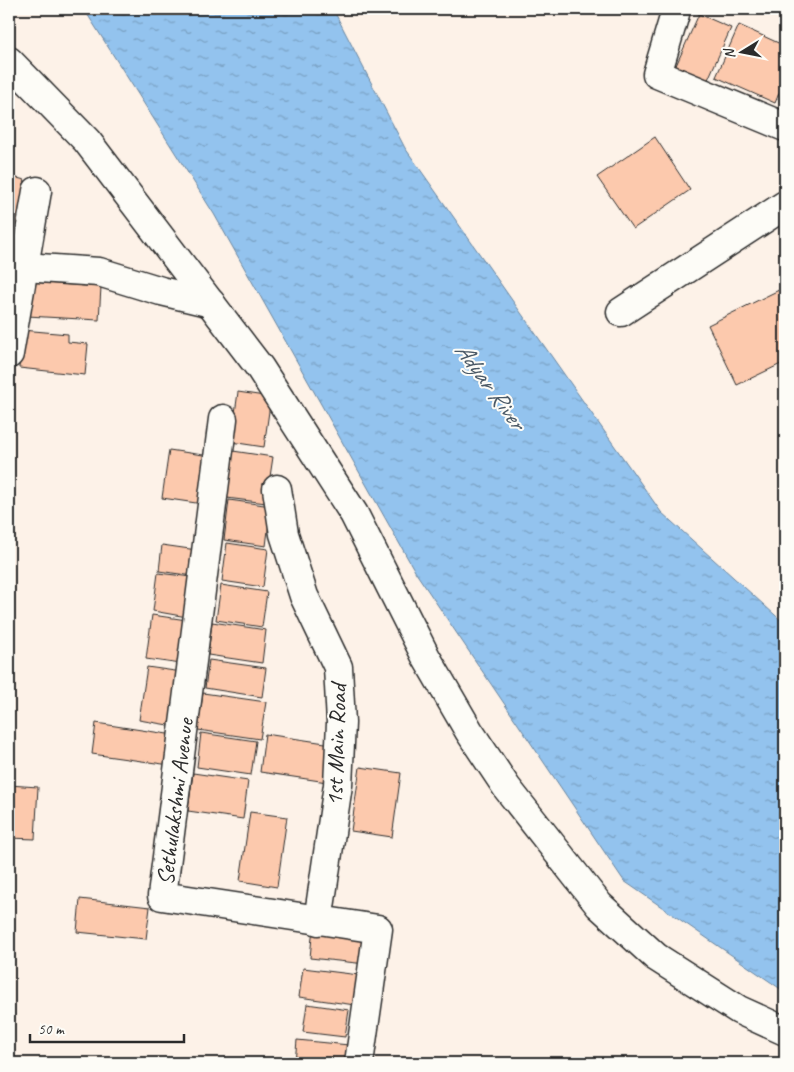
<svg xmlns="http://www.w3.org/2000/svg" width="794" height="1072" font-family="Caveat,sans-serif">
<defs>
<pattern id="water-ripples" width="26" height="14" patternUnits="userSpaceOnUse" patternTransform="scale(1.25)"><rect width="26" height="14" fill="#93c3ee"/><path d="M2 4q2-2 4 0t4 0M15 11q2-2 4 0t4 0" fill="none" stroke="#789fc1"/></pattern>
</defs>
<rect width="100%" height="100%" fill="#fdf2e8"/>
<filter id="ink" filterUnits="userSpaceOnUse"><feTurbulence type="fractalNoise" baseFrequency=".02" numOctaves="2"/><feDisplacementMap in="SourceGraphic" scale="10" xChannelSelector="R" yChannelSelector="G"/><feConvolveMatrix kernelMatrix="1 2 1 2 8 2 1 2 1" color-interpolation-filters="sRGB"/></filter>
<g filter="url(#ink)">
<polygon fill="url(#water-ripples)" stroke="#6986a0" points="84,9 333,9 405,148 661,512 785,624 785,992 624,881 416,573 214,214"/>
<g fill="#fcc9ad" stroke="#2b2b2b">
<polygon points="699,14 731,28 706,84 674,70"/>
<polygon points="739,25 785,46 785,79 775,103 716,77"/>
<polygon points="655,137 690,190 633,229 597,177"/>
<polygon points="9,176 25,180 9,259"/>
<polygon points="30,282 101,287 99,320 27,316"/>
<polygon points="785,287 785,362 737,385 708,325"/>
<polygon points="22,330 68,334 68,342 88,344 85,375 19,368"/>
<polygon points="238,392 271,397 264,447 231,442"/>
<polygon points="169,450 210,456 203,504 162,498"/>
<polygon points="233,451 273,457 266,503 227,498"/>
<polygon points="229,500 271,506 266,546 224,540"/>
<polygon points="227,543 268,549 263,587 222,581"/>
<polygon points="162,545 197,550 193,576 159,571"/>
<polygon points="158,573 192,577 187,617 153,611"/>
<polygon points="221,585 267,592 262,627 216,620"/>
<polygon points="152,615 187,620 181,664 146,659"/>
<polygon points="212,622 266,630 262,663 208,655"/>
<polygon points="209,660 266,668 262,697 205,688"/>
<polygon points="147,667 182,672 174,726 139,720"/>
<polygon points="203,693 266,702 260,739 198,730"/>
<polygon points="96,723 174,735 170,765 92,754"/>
<polygon points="201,733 256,741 251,775 197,767"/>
<polygon points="265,734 332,744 327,782 260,772"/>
<polygon points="360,767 401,773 392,837 351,831"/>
<polygon points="193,773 248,781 243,819 188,811"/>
<polygon points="9,785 38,787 35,839 9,838"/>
<polygon points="250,812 287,817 277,887 240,881"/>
<polygon points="80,899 150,907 146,939 77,932"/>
<polygon points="313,926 369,932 366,964 310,958"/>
<polygon points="303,968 359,975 355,1005 299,997"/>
<polygon points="307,1004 349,1010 345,1037 303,1032"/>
<polygon points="297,1040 349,1045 348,1063 295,1063"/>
</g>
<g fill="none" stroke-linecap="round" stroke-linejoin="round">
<g stroke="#2b2b2b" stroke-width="31">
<g id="minor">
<polyline points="674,9 675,14 657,74 785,127"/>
<polyline points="9,61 87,141 260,368 354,514 426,657 469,731 507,788 599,905 656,957 739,1010 785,1031"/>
<polyline points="24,267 99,272 161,291 211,303"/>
<polyline points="621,312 785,205"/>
<polyline points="9,354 37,191"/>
<polyline points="223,419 162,896 378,929 359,1063"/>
<polyline points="277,489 284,534 304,596 338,667 341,723 338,785 318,921"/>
</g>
</g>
<use href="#minor" stroke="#fdfcf7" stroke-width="28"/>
</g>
</g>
<g text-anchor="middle" stroke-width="4" stroke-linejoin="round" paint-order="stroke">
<g font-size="24" fill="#2b2b2b" stroke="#fdfcf7">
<text transform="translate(336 745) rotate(-88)" y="8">1st Main Road</text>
<text transform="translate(175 802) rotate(-83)" y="8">Sethulakshmi Avenue</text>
</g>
<g font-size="25" font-style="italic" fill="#4a5966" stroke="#fdfcf7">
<text transform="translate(491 385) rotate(54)" y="9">Adyar River</text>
</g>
</g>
<rect width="794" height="1072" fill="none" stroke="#fdfcf7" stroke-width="30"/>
<rect x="15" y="15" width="764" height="1042" fill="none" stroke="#2b2b2b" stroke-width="2" filter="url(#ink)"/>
<g transform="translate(742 52) rotate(260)" stroke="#fdfcf7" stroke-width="4" paint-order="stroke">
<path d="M0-4L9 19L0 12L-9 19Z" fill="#2b2b2b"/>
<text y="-8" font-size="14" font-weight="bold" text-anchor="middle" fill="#2b2b2b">N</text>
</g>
<path d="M30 1034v8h154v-8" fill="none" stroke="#2b2b2b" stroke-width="2.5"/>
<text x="38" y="1034" font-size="15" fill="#2b2b2b" stroke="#fdfcf7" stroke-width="4" paint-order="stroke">50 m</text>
</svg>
